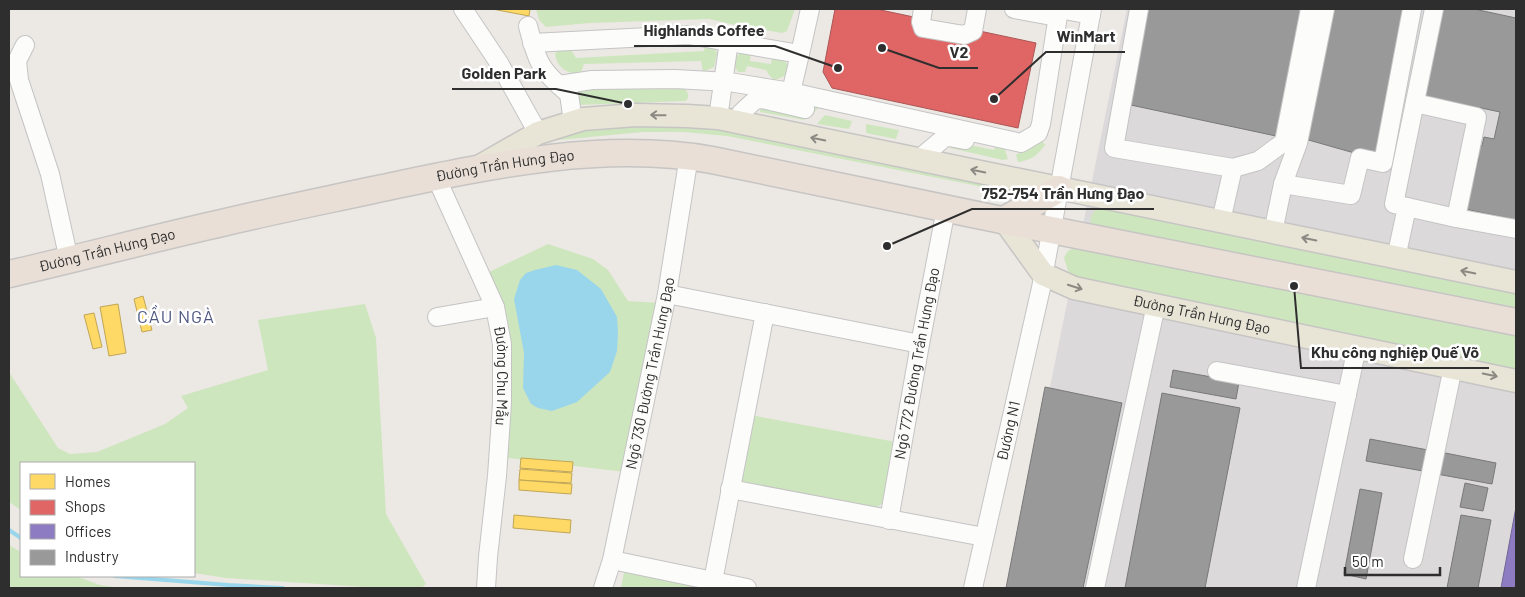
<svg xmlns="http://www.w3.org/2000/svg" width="1525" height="597" font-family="Barlow,sans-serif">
<rect width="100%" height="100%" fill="#ece8e4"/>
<polygon fill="#dcd9db" points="1127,9 1516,9 1516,588 1009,588"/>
<g fill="#cee6be">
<polygon points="536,9 795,9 787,31 782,33 735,25 709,19 590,23 546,27 539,20"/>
<path d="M706,42L714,46L717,53L714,67L703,72L701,61L584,64L580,75C567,73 557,68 555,54L559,49L569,47L576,58L704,51Z"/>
<path d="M751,50L750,61L771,64L772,59L776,55L781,57L788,65C789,75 782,78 774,80L769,75L766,70L747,66L745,72H738L734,65C736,54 740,51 751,50Z"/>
<path d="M672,85L685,88C688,93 690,96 686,101L579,105L576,92L584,89Z"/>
<polygon points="761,103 807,103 821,106 804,120 760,112"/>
<polygon points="825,115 852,121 849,129 817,124"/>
<polygon points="866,124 899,130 896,139 866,133"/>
<polygon points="699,125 1027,186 1026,194 997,191 973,185 727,136 684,132 643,132 558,140 555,137 597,127"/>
<path d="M1037,140H1042L1045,145C1037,156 1031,160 1018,162L1016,155Z"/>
<polygon points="950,141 994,150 996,141 1002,141 1008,159 1003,160 950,148"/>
<path d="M1100,207L1516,291V308L1091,225C1089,217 1093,211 1100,207Z"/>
<polygon points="548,244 593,259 608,270 628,301 661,303 625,472 507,458 508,436 487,273"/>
<polygon points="1076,246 1516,334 1516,371 1075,277 1068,271 1064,258 1067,252"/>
<polygon points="365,304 376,338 386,514 426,584 421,588 379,588 226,578 194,573 194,463 21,463 21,510 9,502 9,372 58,448 70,454 97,452 165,424 188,408 181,396 268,370 258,320"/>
<polygon points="750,415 896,442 883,503 873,510 745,484 739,477"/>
<polygon points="9,545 21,552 21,576 76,576 100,585 123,588 9,588"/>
<polygon points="624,572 707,588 621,588"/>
</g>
<polygon fill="#99d6ec" points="556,265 577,270 601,289 617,317 618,333 617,351 610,372 577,402 552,411 538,408 531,404 523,388 524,353 514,299 520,280 526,273 535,270"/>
<g fill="#ffd966" stroke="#c0a655">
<polygon points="492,9 530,9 529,16"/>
<polygon points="849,25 922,39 916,70 843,56"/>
<polygon points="948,44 1022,59 1016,91 941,76"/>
<polygon points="143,296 152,330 142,332 134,299"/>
<polygon points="118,304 126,353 109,356 100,307"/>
<polygon points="94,313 102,347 93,349 84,315"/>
<polygon points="521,458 573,462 572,472 520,468"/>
<polygon points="520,469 572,473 571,483 519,480"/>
<polygon points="519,480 572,484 571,494 519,490"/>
<polygon points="514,515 571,520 570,533 513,528"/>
</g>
<polygon fill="#e06666" stroke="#ab5555" points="835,9 876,9 1036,43 1018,128 832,88 823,72"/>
<polygon fill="#8e7cc3" stroke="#716596" points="1516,507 1516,588 1501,588"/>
<g fill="#999" stroke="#797979">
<polygon points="1145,9 1302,9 1276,136 1126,104"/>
<polygon points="1331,9 1410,9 1379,160 1305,139"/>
<polygon points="1443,9 1474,9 1516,18 1516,222 1508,220 1508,218 1465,209 1468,181 1473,182 1479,157 1475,156 1477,145 1482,146 1484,137 1494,139 1500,112 1425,96"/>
<polygon points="1173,370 1239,382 1236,399 1170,387"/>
<polygon points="1045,387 1122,403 1083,588 1006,588"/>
<polygon points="1162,393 1240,408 1205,588 1125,588"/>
<polygon points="1370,439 1428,450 1423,471 1366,461"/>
<polygon points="1435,451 1496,463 1492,484 1431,473"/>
<polygon points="1465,483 1488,488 1483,511 1460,507"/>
<polygon points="1360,489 1382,493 1366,579 1344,574"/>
<polygon points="1461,515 1491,520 1478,588 1447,588"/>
</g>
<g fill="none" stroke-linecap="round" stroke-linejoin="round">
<g stroke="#99d6ec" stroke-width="4">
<polyline points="9,530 21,538"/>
<polyline points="115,576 228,585 283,588"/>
</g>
<g stroke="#c5c4c5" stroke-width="20">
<g id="minor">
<polyline points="463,9 499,63 538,133"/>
<polyline points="923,9 921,22 923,28 964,35 973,31 977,9"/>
<polyline points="1014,9 1057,17"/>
<polyline points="1059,9 1091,15"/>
<polyline points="1139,9 1114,148 1233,168 1258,161 1284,142 1310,9"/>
<path d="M528,26C537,62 540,70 569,94L573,122"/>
<polyline points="532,43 688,35 800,54 791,92 729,82 675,79 592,80 559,85"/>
<polyline points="25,45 17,61 19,80 50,174 69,260"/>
<polyline points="800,54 810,9"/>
<polyline points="791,92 1021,143 1038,133 1041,124 1059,9"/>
<polyline points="718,118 729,41"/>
<polyline points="740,123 741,113 755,100 762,99 805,109"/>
<polyline points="919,159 944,138 949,137 965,140"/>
<path id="s1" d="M436,177L495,307L502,344V403L497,476L488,557L486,588"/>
<polyline points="1283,184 1351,195 1360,158 1383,163 1412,9"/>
<polyline points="1407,207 1456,218 1477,117 1415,103"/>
<polyline points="1456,218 1516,229"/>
<polyline points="1221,221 1233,168"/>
<polyline points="1273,232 1283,184 1298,143 1325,9"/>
<polyline points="1396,258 1407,207 1394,204 1434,9"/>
<polyline points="667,294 920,344"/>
<polyline points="437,317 495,307"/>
<polyline points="1217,371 1347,395"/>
<polyline points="730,489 984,537"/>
<path id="s2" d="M889,520L920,344L946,209"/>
<polyline points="1413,559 1453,367"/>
<polyline points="612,560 747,588"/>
<polyline points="713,581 765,313"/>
<path id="s3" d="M603,588L612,560L667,294L689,156"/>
<path id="s4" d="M973,588L1041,288L1092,9"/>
<polyline points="1095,588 1156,305"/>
<polyline points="1306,588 1357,347"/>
</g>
</g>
<g stroke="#c6c5c4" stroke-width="25">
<g id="major">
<polyline points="480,166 538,133 583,119 636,115 687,116 718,118 1516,282"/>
<path id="s5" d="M1004,220L1043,274L1074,288L1516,381"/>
</g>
</g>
<g stroke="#c6c5c4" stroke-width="29">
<g id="highway">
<polyline points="1004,220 1059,189"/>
<path id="s6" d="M9,274C80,258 150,239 222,223C272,211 322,201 373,190C483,167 600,140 712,160L1016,223L1516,322"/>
</g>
</g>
<use href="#minor" stroke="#fcfcfb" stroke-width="18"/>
<use href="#major" stroke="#e8e4d6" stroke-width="22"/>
<use href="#highway" stroke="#eadfd6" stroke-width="26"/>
</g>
<defs><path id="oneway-shaft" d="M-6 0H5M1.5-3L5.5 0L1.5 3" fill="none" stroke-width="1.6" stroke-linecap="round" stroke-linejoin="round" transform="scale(1.25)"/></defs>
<g stroke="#8b8982">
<use href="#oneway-shaft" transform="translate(658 115) rotate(-179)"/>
<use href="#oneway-shaft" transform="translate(818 139) rotate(-169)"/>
<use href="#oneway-shaft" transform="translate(978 171) rotate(-169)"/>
<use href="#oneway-shaft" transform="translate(1309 239) rotate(-168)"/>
<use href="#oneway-shaft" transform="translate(1468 272) rotate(-169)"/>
<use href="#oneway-shaft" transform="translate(1075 287) rotate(18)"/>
<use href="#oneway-shaft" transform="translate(1490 375) rotate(12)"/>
</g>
<g text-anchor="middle" stroke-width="5" stroke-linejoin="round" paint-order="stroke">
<g font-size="15" fill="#2e2e2e" stroke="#fff">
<text dy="5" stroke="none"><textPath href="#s6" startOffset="508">Đường Trần Hưng Đạo</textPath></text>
<text dy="5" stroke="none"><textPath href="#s6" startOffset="101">Đường Trần Hưng Đạo</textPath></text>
<text dy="5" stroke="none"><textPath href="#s5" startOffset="231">Đường Trần Hưng Đạo</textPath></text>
<text dy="5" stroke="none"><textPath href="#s2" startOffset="159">Ngõ 772 Đường Trần Hưng Đạo</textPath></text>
<text dy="5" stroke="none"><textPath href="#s3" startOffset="220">Ngõ 730 Đường Trần Hưng Đạo</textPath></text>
<text dy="5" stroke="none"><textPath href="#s1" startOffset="212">Đường Chu Mẫu</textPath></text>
<text dy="5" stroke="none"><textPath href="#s4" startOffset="161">Đường N1</textPath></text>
</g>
<g font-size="18" letter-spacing="1" fill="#4d5680" stroke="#fff">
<text x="176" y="323">CẦU NGÀ</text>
</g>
</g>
<path fill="none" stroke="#2e2e2e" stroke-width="2" d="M838 68L775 46H634M994 99L1046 52H1125M882 48L939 68H978M628 104L556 89H452M887 246L972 209H1154M1294 286L1301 368H1489"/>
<g fill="#2e2e2e" stroke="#fff" stroke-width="2">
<circle cx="838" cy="68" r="5"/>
<circle cx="994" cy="99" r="5"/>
<circle cx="882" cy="48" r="5"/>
<circle cx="628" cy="104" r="5"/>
<circle cx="887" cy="246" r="5"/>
<circle cx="1294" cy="286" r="5"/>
</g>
<g font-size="16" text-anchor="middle" font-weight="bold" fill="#2e2e2e" stroke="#fff" stroke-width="5" stroke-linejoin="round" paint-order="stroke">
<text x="704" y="36">Highlands Coffee</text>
<text x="1086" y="42">WinMart</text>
<text x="959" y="58">V2</text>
<text x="504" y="79">Golden Park</text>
<text x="1063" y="199">752-754 Trần Hưng Đạo</text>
<text x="1395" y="358">Khu công nghiệp Quế Võ</text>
</g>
<rect width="1525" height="597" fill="none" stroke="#2e2e2e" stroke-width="20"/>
<rect x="20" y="462" width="175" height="115" fill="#ffffff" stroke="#ababab"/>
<rect x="30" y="474" width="25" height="15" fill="#ffd966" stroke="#ababab"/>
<text x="65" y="487" font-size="15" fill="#2e2e2e">Homes</text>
<rect x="30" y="500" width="25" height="15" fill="#e06666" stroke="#ababab"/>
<text x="65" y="512" font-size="15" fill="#2e2e2e">Shops</text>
<rect x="30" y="524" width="25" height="15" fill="#8e7cc3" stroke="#ababab"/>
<text x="65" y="537" font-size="15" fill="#2e2e2e">Offices</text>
<rect x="30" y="550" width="25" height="15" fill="#999999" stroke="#ababab"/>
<text x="65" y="562" font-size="15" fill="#2e2e2e">Industry</text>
<path d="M1345 567v8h95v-8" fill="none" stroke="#2e2e2e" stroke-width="2.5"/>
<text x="1352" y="567" font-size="15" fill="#2e2e2e" stroke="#ffffff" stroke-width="4" paint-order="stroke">50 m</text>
</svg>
